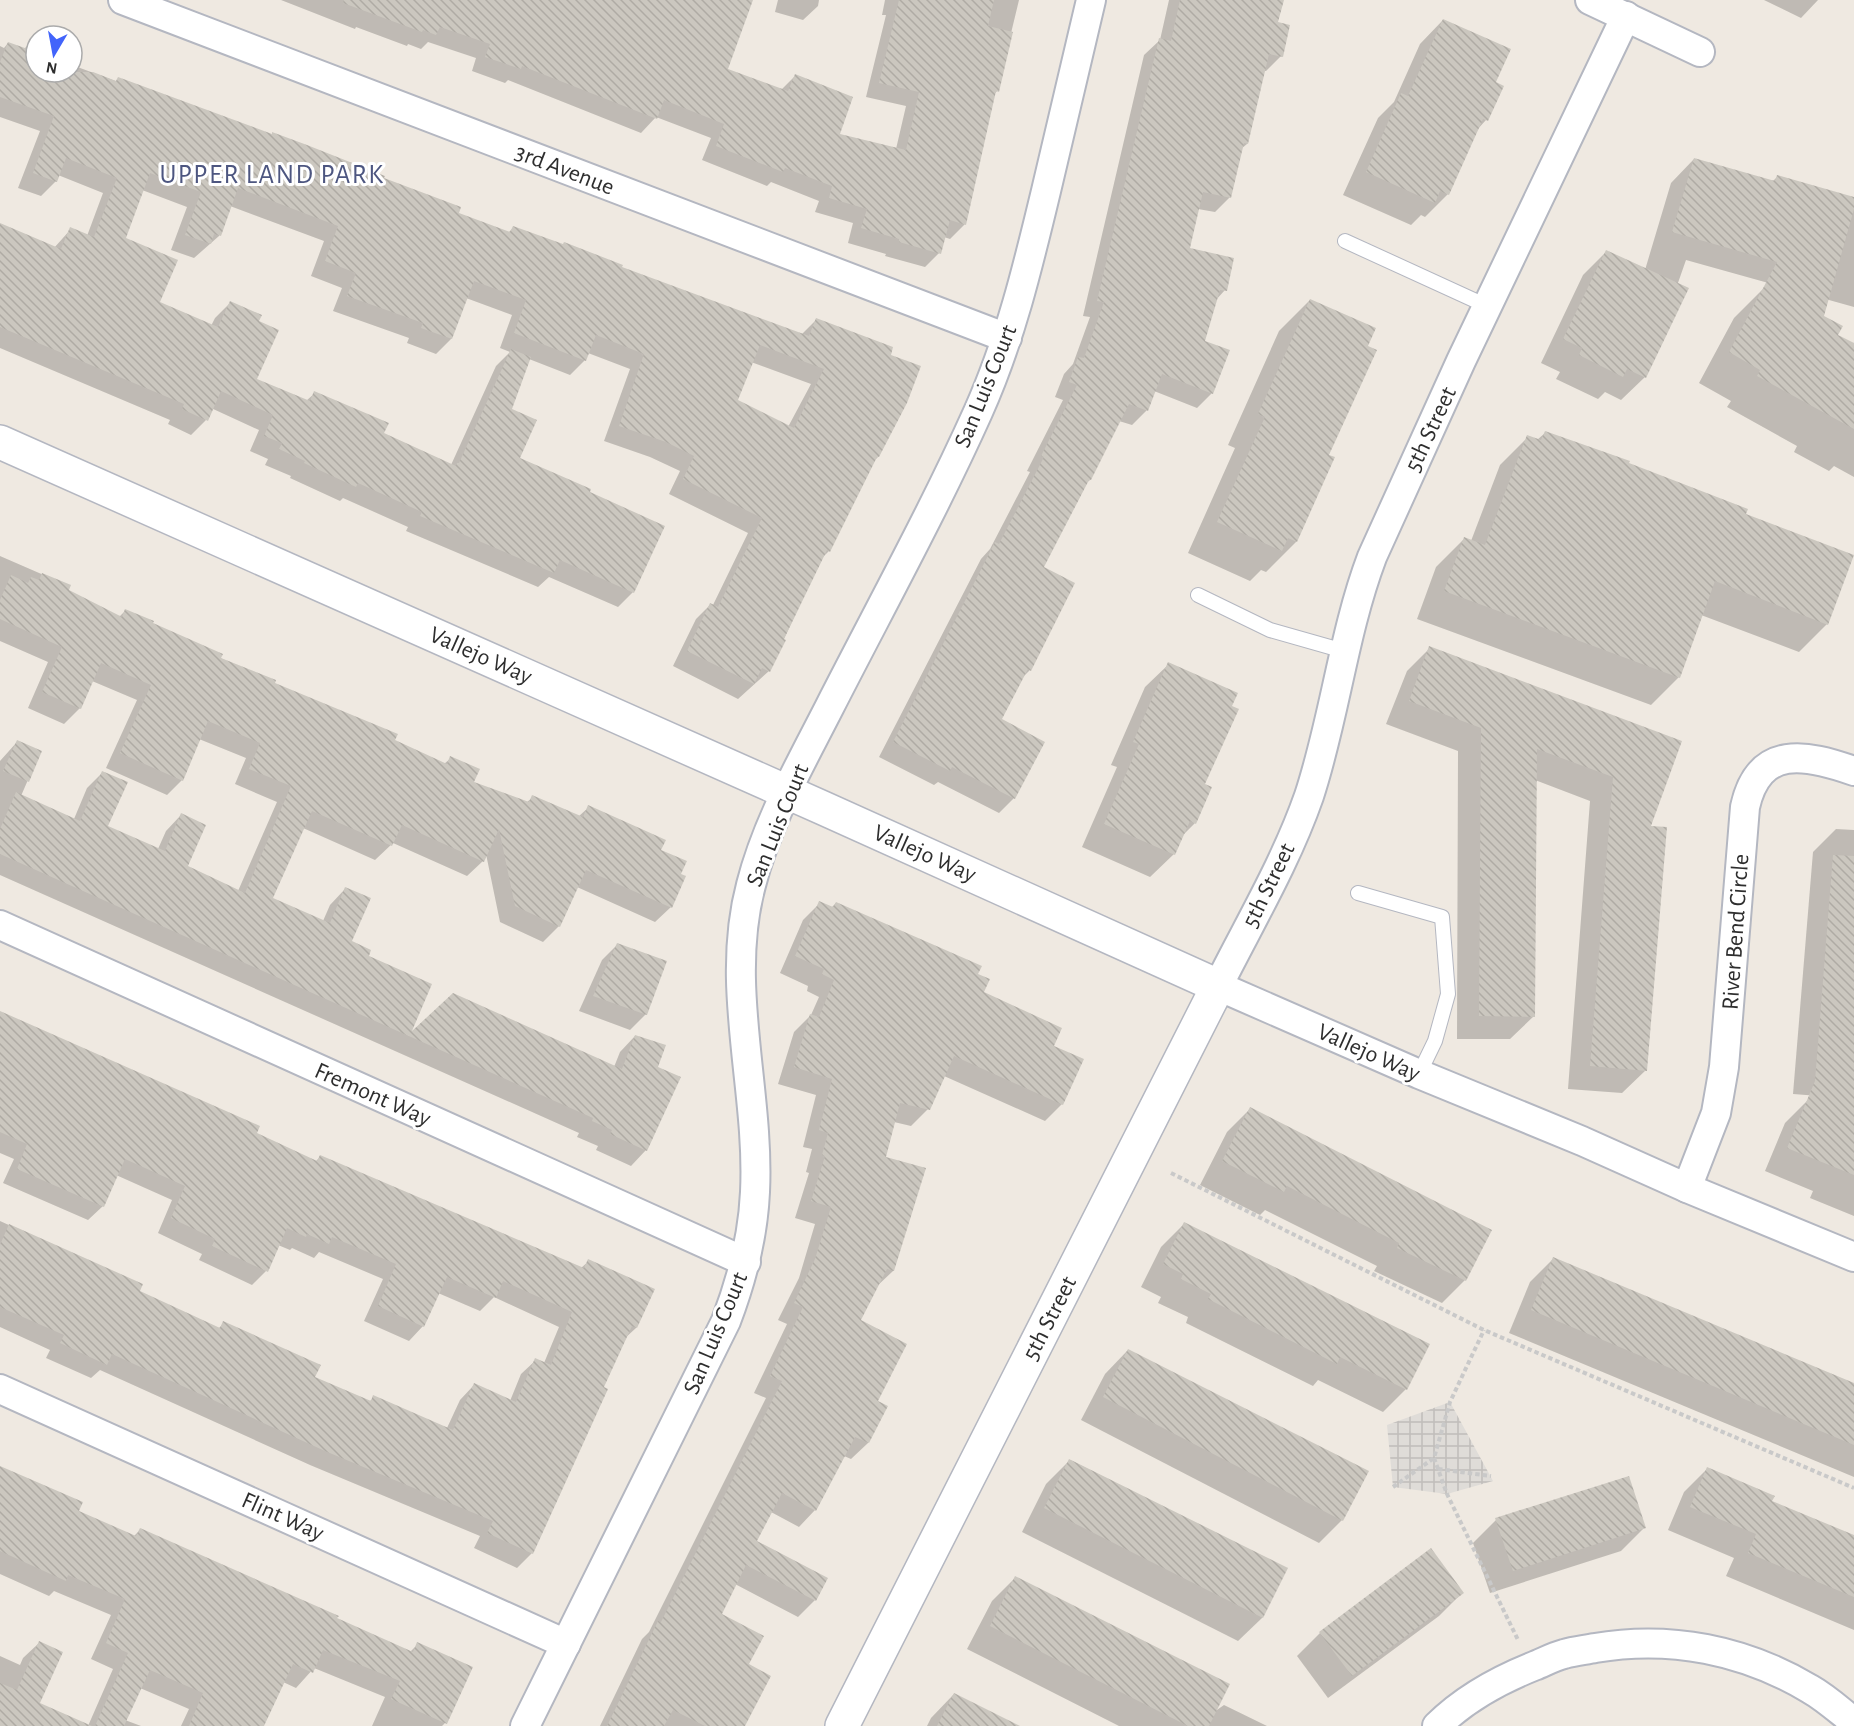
<svg xmlns="http://www.w3.org/2000/svg" width="1854" height="1726" font-family="'Alegreya Sans',sans-serif">
<defs>
<pattern id="plaza-grid" width="8" height="8" patternUnits="userSpaceOnUse" patternTransform="scale(1.5)"><rect width="8" height="8" fill="#dfdcd8"/><path d="M0 4h8M4 0v8" fill="none" stroke="#c0bdba"/></pattern>
<pattern id="building-back-hatch" width="6" height="6" patternUnits="userSpaceOnUse" patternTransform="scale(1.5)"><rect width="6" height="6" fill="#cbc7bf"/><path d="M-1 5l2 2M0 0l6 6M5-1l2 2" fill="none" stroke="#afaba4"/></pattern>
</defs>
<rect width="100%" height="100%" fill="#efe9e1"/>
<polygon fill="url(#plaza-grid)" points="1450,1402 1493,1481 1447,1494 1393,1487 1387,1425"/>
<g fill="#0003" fill-rule="evenodd">
<polygon points="281,0 662,0 727,70 781,90 795,76 838,136 896,149 906,106 866,97 886,15 882,15 885,0 1019,0 997,91 993,96 965,224 950,239 944,237 939,253 925,267 885,256 886,254 848,243 853,223 815,212 819,201 771,182 767,186 702,160 711,138 656,117 641,133 508,80 505,83 472,71 476,58 428,42 421,49 408,44 407,46 356,27 355,29"/>
<polygon points="778,0 819,0 818,6 803,20 775,12"/>
<polygon points="1169,0 1282,0 1276,23 1281,56 1266,71 1264,71 1247,144 1241,149 1230,197 1215,212 1198,209 1189,249 1225,290 1215,301 1203,342 1212,393 1197,408 1154,391 1147,410 1132,425 1119,421 1090,480 1085,484 1042,567 1073,583 1030,670 1022,678 1000,720 1043,742 1014,798 999,813 938,782 934,785 879,757 981,559 990,549 1030,472 1027,471 1063,400 1055,397 1064,374 1073,364 1090,317 1083,316 1144,55 1160,40"/>
<polygon points="1764,0 1818,0 1801,18"/>
<polygon points="1443,20 1494,83 1502,87 1486,120 1476,131 1448,194 1425,217 1421,215 1411,225 1343,195 1378,118 1394,102 1420,44"/>
<path d="M8,43L24,49L29,44L36,47V72H72V65L382,179L457,213L508,233L513,228L801,335L816,320L878,457L874,461L829,551L821,559L769,671L738,699L673,666L696,619L711,604L713,605L748,533L669,494L680,471L650,457L604,441L630,369L588,353L585,360L570,375L529,359L510,410L518,459L633,592L618,607L549,577L538,587L406,531L408,527L343,498L340,501L290,478L291,476L265,465L268,459L250,451L259,430L211,408L206,420L191,435L168,424L170,420L0,348V224L54,248L71,229L87,236L103,193L58,175L56,181L41,196L18,188L40,131L0,117V46L4,48ZM142,190L187,207L171,250L194,258L219,236L230,206L324,241L311,276L342,288L333,311L409,338L407,343L436,354L451,339L466,298L512,315L500,348L510,352L496,366L451,465L382,434L315,393L306,401L255,379L257,322L230,303L215,318L211,326L158,303L124,239ZM751,362L811,384L788,427L737,401Z"/>
<polygon points="1694,159 1772,182 1778,176 1854,198 1854,307 1686,260 1645,377 1621,400 1605,392 1598,399 1556,379 1560,372 1541,363 1583,275 1606,252 1645,270 1671,183"/>
<polygon points="1765,287 1836,335 1854,345 1854,477 1834,466 1829,471 1794,452 1797,446 1727,407 1731,401 1699,383 1734,318"/>
<polygon points="1310,300 1327,456 1296,542 1266,572 1261,570 1250,581 1188,553 1235,448 1228,445 1279,331"/>
<polygon points="1545,433 1627,464 1827,624 1799,652 1701,615 1679,677 1651,705 1417,619 1436,567 1464,539 1471,541 1500,465 1528,437 1537,440"/>
<polygon points="0,556 69,586 67,591 119,617 125,611 273,684 444,764 451,758 472,782 526,803 533,797 578,817 589,807 659,850 671,907 655,922 577,887 559,926 543,942 500,922 486,854 483,861 467,876 393,843 375,860 303,828 271,899 323,921 330,905 345,889 350,942 367,956 430,985 408,1036 454,995 614,1067 620,1052 635,1036 656,1067 646,1150 631,1166 596,1150 598,1146 577,1137 579,1133 0,875 0,761 17,742 40,752 21,796 74,819 87,788 102,773 106,827 158,849 166,831 181,815 186,867 238,891 277,802 235,784 246,758 199,739 182,780 167,795 106,768 137,700 92,681 80,708 64,724 28,708 48,662 0,641"/>
<polygon points="1430,648 1680,742 1649,827 1646,1070 1622,1093 1568,1089 1590,801 1535,780 1534,1016 1510,1039 1457,1039 1458,751 1386,724 1407,671"/>
<polygon points="1169,664 1203,785 1195,823 1181,837 1174,854 1150,877 1082,847 1117,767 1111,765 1145,687"/>
<polygon points="1836,829 1854,830 1854,1089 1845,1098 1793,1094 1813,852"/>
<polygon points="820,903 831,908 836,903 976,974 982,993 1052,1046 1062,1104 1045,1121 944,1076 928,1109 911,1126 894,1122 885,1158 924,1169 893,1271 875,1288 859,1321 876,1402 886,1407 868,1443 851,1459 844,1456 815,1510 799,1527 771,1512 755,1541 815,1600 798,1617 735,1584 720,1615 747,1665 743,1726 600,1726 642,1639 649,1632 766,1398 754,1393 787,1324 778,1320 799,1278 815,1224 795,1218 809,1173 806,1172 812,1149 803,1147 816,1095 778,1084 794,1032 811,1015 819,997 807,991 808,986 780,973 803,920"/>
<polygon points="617,945 646,1014 630,1030 579,1011 602,960"/>
<polygon points="0,1012 315,1162 320,1157 581,1268 589,1261 653,1290 636,1328 624,1339 602,1388 606,1390 532,1553 517,1568 474,1548 480,1536 310,1465 100,1370 91,1378 46,1358 50,1350 0,1327 0,1221 141,1285 138,1292 218,1329 224,1323 313,1378 369,1402 374,1397 447,1428 460,1400 474,1385 510,1401 521,1374 536,1360 544,1363 559,1327 494,1297 480,1311 438,1293 423,1326 409,1341 364,1321 383,1279 319,1252 314,1258 292,1248 290,1250 278,1245 266,1271 252,1285 199,1260 202,1254 158,1233 172,1200 116,1175 103,1206 88,1220 3,1183 14,1159 0,1153"/>
<polygon points="1808,1100 1854,1119 1854,1216 1810,1198 1813,1191 1765,1171 1785,1123"/>
<polygon points="1250,1109 1465,1280 1442,1303 1374,1271 1377,1266 1265,1210 1260,1215 1200,1185 1227,1132"/>
<polygon points="1185,1223 1406,1389 1383,1412 1318,1380 1313,1386 1186,1323 1188,1317 1158,1303 1161,1297 1141,1287 1161,1247"/>
<polygon points="1553,1259 1854,1385 1854,1477 1509,1333 1530,1282"/>
<polygon points="1128,1350 1342,1520 1319,1543 1081,1420 1105,1374"/>
<polygon points="1070,1460 1286,1569 1262,1618 1238,1641 1022,1532 1046,1484"/>
<polygon points="0,1468 77,1511 134,1536 140,1530 410,1652 418,1644 445,1723 442,1726 372,1726 385,1697 314,1668 296,1688 283,1682 262,1726 181,1726 189,1709 140,1688 125,1720 141,1726 0,1726 0,1656 20,1665 23,1658 39,1643 38,1704 88,1726 113,1669 91,1659 111,1615 54,1591 49,1596 0,1574"/>
<polygon points="1707,1469 1770,1502 1854,1537 1854,1630 1726,1576 1734,1558 1668,1530 1684,1492"/>
<polygon points="1496,1520 1644,1528 1621,1551 1490,1593 1473,1543"/>
<polygon points="1015,1578 1214,1712 1224,1705 1267,1726 1119,1726 967,1649 992,1601"/>
<polygon points="1462,1593 1439,1616 1328,1698 1297,1656 1320,1633"/>
<polygon points="954,1694 1017,1726 927,1726 931,1718"/>
</g>
<g fill="url(#building-back-hatch)" fill-rule="evenodd">
<polygon points="344,0 753,0 728,69 788,91 795,74 853,97 840,134 906,150 919,92 879,83 899,0 994,0 988,26 1013,32 999,92 996,91 966,225 950,220 941,254 899,242 899,239 861,228 867,209 829,198 832,186 785,168 783,172 716,146 724,124 664,100 657,119 522,66 521,69 485,57 490,44 440,27 436,35 423,30 422,32 343,3"/>
<polygon points="1180,0 1284,0 1278,22 1290,25 1283,57 1269,54 1248,144 1244,143 1231,198 1203,192 1190,248 1234,258 1227,291 1220,290 1205,341 1230,350 1213,394 1162,374 1148,411 1129,404 1091,480 1089,480 1044,567 1075,583 1031,671 1028,669 1002,719 1045,742 1015,799 952,767 950,771 893,742 995,542 999,544 1044,457 1041,456 1077,385 1069,382 1078,357 1084,358 1104,302 1097,301 1159,38 1171,41"/>
<polygon points="1443,19 1511,49 1496,82 1504,86 1488,121 1483,119 1449,195 1440,191 1435,203 1366,172 1401,93 1408,96"/>
<path d="M8,42L36,52V72H93L116,81L118,77L272,134V132L307,145L385,176L384,178L461,207L459,213L510,232L513,226L563,244L564,242L623,265L622,267L809,336L816,318L893,347L891,355L921,366L907,403L879,457H877L830,552L827,550L784,639L786,640L770,672L762,668L754,684L687,651L710,603L718,607L762,518L683,479L694,456L666,442L619,426L644,354L596,335L586,361L514,333L526,300L474,281L452,339L421,328L423,323L347,296L356,273L325,261L338,226L238,188L221,236L214,234L211,244L185,235L201,192L150,173L126,238L178,260L160,302L218,327L230,301L262,315L259,321L279,330L257,379L310,401L314,391L389,423L384,433L456,466L457,463H459L511,349L531,357L512,409L537,420L520,458L591,489L590,492L665,526L634,593L560,560L554,573L420,516L422,512L358,483L356,487L304,463L305,461L279,449L282,443L264,436L273,415L221,391L208,421L182,409L184,404L0,327V223L61,249L70,227L94,237L117,178L66,158L57,182L33,173L54,116L0,97V62ZM760,345L824,369L794,428L738,400Z"/>
<polygon points="1694,158 1775,181 1777,175 1854,197 1854,209 1824,316 1843,326 1838,335 1854,343 1854,429 1757,376 1760,370 1729,352 1777,262 1672,232"/>
<polygon points="1606,250 1689,288 1646,378 1627,369 1623,377 1579,355 1582,348 1563,339"/>
<polygon points="1310,299 1376,328 1368,346 1377,350 1329,455 1335,457 1297,542 1288,538 1282,551 1217,522 1265,417 1258,414"/>
<polygon points="1545,431 1630,461 1629,463 1748,509 1746,514 1854,555 1828,625 1715,581 1680,678 1444,591 1464,537 1485,545 1527,435 1541,440"/>
<polygon points="42,573 71,585 69,590 122,617 125,609 154,621 153,623 223,654 221,658 276,680 275,683 398,734 395,740 447,764 450,756 480,769 474,782 529,802 532,795 583,817 588,805 666,840 661,850 687,861 681,874 686,876 672,908 586,870 560,927 515,906 499,829 484,862 402,825 392,846 312,811 273,898 330,923 345,887 371,898 352,941 371,950 369,956 432,984 412,1031 453,993 622,1069 635,1035 666,1045 658,1067 681,1077 647,1151 610,1134 612,1130 592,1121 593,1118 0,854 0,829 16,792 80,821 102,771 128,782 108,826 165,851 181,813 206,825 188,866 245,893 291,786 249,769 260,743 208,721 183,781 120,753 151,685 101,663 81,709 42,692 62,647 0,619 0,600 11,575 28,583 31,577 39,580"/>
<polygon points="1429,646 1682,741 1651,826 1667,827 1647,1071 1590,1066 1613,777 1537,749 1535,1017 1479,1016 1481,728 1409,701"/>
<polygon points="1168,662 1238,693 1232,706 1239,709 1205,784 1212,787 1196,824 1190,821 1175,855 1104,824 1139,744 1133,742"/>
<polygon points="17,740 42,751 29,782 3,771"/>
<polygon points="1833,855 1854,856 1854,1175 1787,1148 1815,1081"/>
<polygon points="819,901 833,907 836,902 982,966 978,974 990,979 984,992 1062,1028 1054,1046 1084,1059 1063,1105 954,1056 930,1110 900,1103 886,1157 926,1168 894,1271 887,1269 861,1320 907,1344 878,1401 888,1406 869,1443 855,1437 816,1511 782,1493 757,1541 828,1578 816,1601 746,1565 722,1614 764,1636 749,1664 771,1676 745,1726 705,1726 673,1710 664,1726 607,1726 658,1621 661,1622 782,1381 770,1376 803,1307 794,1303 815,1259 831,1207 811,1201 825,1156 822,1155 828,1133 819,1130 832,1079 794,1067 810,1014 819,1017 834,980 822,974 824,969 795,956"/>
<polygon points="617,943 667,961 647,1015 593,996"/>
<polygon points="0,1011 260,1126 257,1133 317,1161 320,1155 584,1268 588,1259 655,1289 637,1328 632,1326 604,1387 608,1389 533,1554 487,1533 493,1521 325,1451 112,1354 107,1365 60,1343 64,1335 0,1307 0,1245 9,1224 143,1284 140,1291 220,1328 223,1321 321,1365 315,1377 371,1401 373,1395 453,1430 474,1383 516,1402 535,1358 551,1365 572,1312 503,1281 496,1298 447,1277 424,1327 378,1306 396,1264 332,1237 329,1244 307,1234 306,1237 287,1228 268,1272 212,1246 215,1239 171,1218 185,1186 125,1159 104,1207 17,1169 27,1144 0,1132"/>
<polygon points="1250,1107 1492,1230 1466,1281 1397,1248 1399,1243 1287,1186 1284,1192 1222,1161"/>
<polygon points="1184,1222 1430,1344 1407,1390 1340,1357 1337,1364 1208,1299 1211,1294 1181,1279 1183,1274 1163,1264"/>
<polygon points="1553,1257 1854,1383 1854,1445 1531,1310"/>
<polygon points="1128,1349 1369,1471 1343,1521 1103,1397"/>
<polygon points="1069,1459 1288,1568 1263,1618 1044,1508"/>
<polygon points="0,1466 83,1502 79,1511 136,1536 140,1528 339,1616 337,1618 413,1652 417,1642 473,1667 447,1724 391,1699 400,1681 323,1650 313,1673 293,1664 264,1726 189,1726 203,1693 150,1670 124,1726 95,1726 128,1653 106,1643 125,1599 68,1575 66,1581 0,1551"/>
<polygon points="1707,1467 1775,1496 1772,1501 1854,1535 1854,1597 1748,1553 1756,1534 1690,1507"/>
<polygon points="1629,1476 1646,1528 1513,1571 1495,1518"/>
<polygon points="1431,1548 1464,1593 1352,1676 1319,1632"/>
<polygon points="1015,1576 1230,1684 1209,1726 1188,1726 990,1626"/>
<polygon points="39,1641 63,1652 40,1703 92,1726 0,1726 0,1683 17,1690"/>
<polygon points="954,1693 1020,1726 937,1726"/>
</g>
<g fill="none" stroke-linecap="round" stroke-linejoin="round">
<g stroke="#b4b7c1" stroke-width="16">
<g id="service">
<polyline points="1345,241 1487,306"/>
<polyline points="1198,595 1270,630 1344,651"/>
<polyline points="1358,893 1442,917 1448,994 1435,1041 1419,1074"/>
</g>
</g>
<g stroke="#b4b7c1" stroke-width="32">
<g id="minor">
<polyline points="123,0 1007,338"/>
<polyline points="1590,0 1700,52"/>
<path d="M1626,16L1461,361L1372,557C1343,634 1335,717 1309,796C1286,862 1249,924 1218,986L1419,1074L1582,1141L1687,1188L1854,1257"/>
<polyline points="0,925 746,1262"/>
<path d="M1687,1188L1716,1113L1724,1067L1745,807C1759,744 1806,754 1854,771"/>
<polyline points="0,1389 566,1644"/>
<path d="M525,1726L726,1321C742,1279 753,1237 755,1192C760,1090 724,986 751,885C767,822 801,763 830,706C880,608 933,512 978,412C1010,341 1028,266 1046,191C1061,127 1076,64 1091,0"/>
<path d="M1437,1726C1464,1699 1499,1680 1534,1666C1544,1662 1553,1657 1564,1654C1574,1651 1585,1650 1595,1648C1670,1635 1745,1650 1810,1689C1826,1698 1840,1711 1854,1722"/>
</g>
</g>
<g stroke="#b4b7c1" stroke-width="36">
<polyline id="tertiary" points="0,442 823,808 1218,986 842,1726"/>
</g>
<g stroke="#c9c9c9" stroke-width="4" stroke-dasharray="4.5 3" stroke-linecap="butt">
<polyline points="1171,1173 1484,1330 1854,1488"/>
<polyline points="1434,1458 1447,1494 1518,1640"/>
<polyline points="1438,1469 1491,1476"/>
<polyline points="1393,1487 1434,1458 1450,1402 1484,1330"/>
</g>
<use href="#service" stroke="#fff" stroke-width="14"/>
<use href="#minor" stroke="#fff" stroke-width="28"/>
<use href="#tertiary" stroke="#fff" stroke-width="33"/>
</g>
<g text-anchor="middle" stroke-width="6" stroke-linejoin="round" paint-order="stroke">
<g font-size="24" fill="#2e2e2e" stroke="#fff">
<text transform="translate(565 169) rotate(21)" y="8">3rd Avenue</text>
<text transform="translate(985 386) rotate(-68)" y="8">San Luis Court</text>
<text transform="translate(1430 429) rotate(-65)" y="8">5th Street</text>
<text transform="translate(481 655) rotate(24)" y="8">Vallejo Way</text>
<text transform="translate(777 825) rotate(-68)" y="8">San Luis Court</text>
<text transform="translate(925 853) rotate(24)" y="8">Vallejo Way</text>
<text transform="translate(1268 885) rotate(-64)" y="8">5th Street</text>
<text transform="translate(1735 932) rotate(-86)" y="8">River Bend Circle</text>
<text transform="translate(1369 1052) rotate(24)" y="8">Vallejo Way</text>
<text transform="translate(373 1094) rotate(24)" y="8">Fremont Way</text>
<text transform="translate(1049 1318) rotate(-63)" y="8">5th Street</text>
<text transform="translate(715 1333) rotate(-67)" y="8">San Luis Court</text>
<text transform="translate(283 1516) rotate(24)" y="8">Flint Way</text>
</g>
<g font-size="27" letter-spacing="1.5" fill="#4d5680" stroke="#fff">
<text x="272" y="183">UPPER LAND PARK</text>
</g>
</g>
<g transform="translate(54 54) rotate(190)"><circle r="28" fill="#ffffff" stroke="#ababab" stroke-width="1.5"/>
<path d="M0-4.5L10 22L0 15L-10 22Z" fill="#4264fb"/>
<text y="-9" font-size="16" font-weight="bold" text-anchor="middle" fill="#2e2e2e">N</text>
</g>
</svg>
